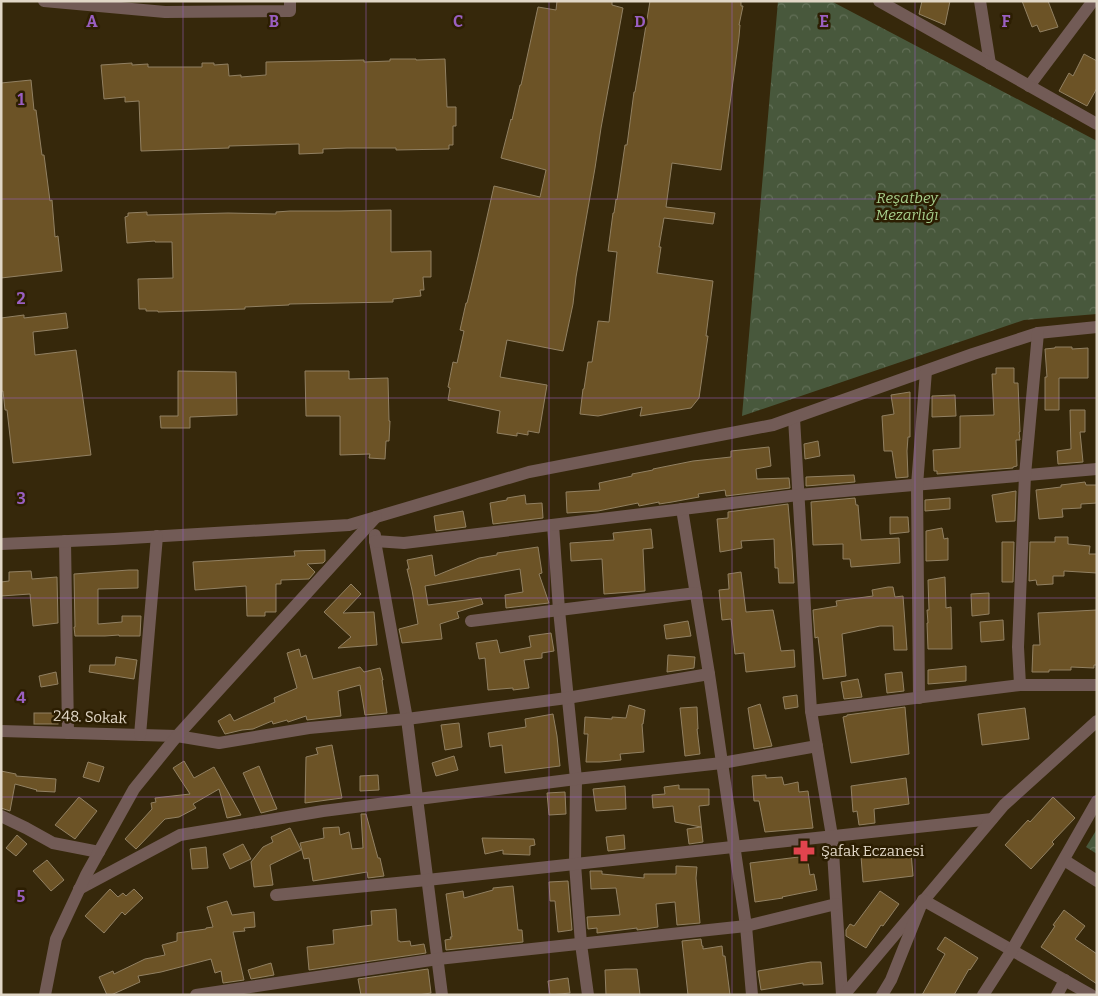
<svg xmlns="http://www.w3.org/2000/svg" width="1098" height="996" font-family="Bitter,serif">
<defs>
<pattern id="forest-crowns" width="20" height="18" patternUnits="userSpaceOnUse" patternTransform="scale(1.25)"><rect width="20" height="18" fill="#48583c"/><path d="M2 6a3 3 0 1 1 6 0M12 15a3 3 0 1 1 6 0" fill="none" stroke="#626f57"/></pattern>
</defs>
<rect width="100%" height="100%" fill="#36280b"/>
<g fill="url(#forest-crowns)">
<polygon points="778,1 831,1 1097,141 1097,314 1024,320 742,416"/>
<polygon points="1097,829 1097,854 1086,847"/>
</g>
<g fill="#6c5326" stroke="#918062">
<polygon points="557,1 612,1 612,5 623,8 601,128 595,168 576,277 573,304 563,351 507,340 500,377 547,385 539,433 528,431 528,435 517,433 517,436 497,433 500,411 448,400 450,388 448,387 453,362 457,363 464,331 460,330 466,303 467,303 478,257 494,186 540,197 546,170 501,158 511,119 512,120 520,85 521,85 538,7 556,10"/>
<polygon points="650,1 741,1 741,6 743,6 739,25 740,25 739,37 721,170 672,163 666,207 715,213 713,224 664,218 659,247 661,247 657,273 713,281 706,336 708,336 699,398 691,408 640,416 642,407 598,416 580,414 583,389 584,389 588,362 592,362 598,321 609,322 617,252 608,251 613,213 614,213 616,199 617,200 625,145 627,145 634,92 635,92"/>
<polygon points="922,1 950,1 945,25 919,14"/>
<polygon points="1022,1 1048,1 1058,27 1040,32 1037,25 1032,27"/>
<polygon points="1084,54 1097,61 1097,88 1087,106 1059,91 1069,73 1073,76"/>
<polygon points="390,59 416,59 416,60 445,59 447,107 456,107 456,126 453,126 453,145 449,145 449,149 396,150 396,148 347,148 323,149 323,153 299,154 299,144 229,146 229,148 141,151 139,101 125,102 125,97 104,99 101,65 132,63 132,65 148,64 148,67 202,67 202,63 214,63 214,65 228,64 229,76 241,75 241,77 266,75 266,62 364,60 364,62 390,61"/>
<polygon points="31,80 34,110 36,110 42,155 44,155 50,201 52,200 55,237 58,236 62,271 1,278 1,83"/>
<polygon points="391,210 391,252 431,251 431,277 423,277 424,290 420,290 421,296 393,299 393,302 289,304 289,305 245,307 245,309 158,312 158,311 146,311 146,309 139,309 138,279 173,278 172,242 155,242 155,241 127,243 125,217 128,216 128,213 147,212 147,215 228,213 276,214 276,212 290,211 340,211"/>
<polygon points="66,313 68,328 33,332 35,355 76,350 91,455 13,463 7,410 5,410 3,391 1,391 1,318 24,315 24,318"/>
<polygon points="1055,347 1072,347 1072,349 1088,348 1088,378 1059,378 1059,410 1045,410 1045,377 1047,377 1045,349 1055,348"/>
<polygon points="996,368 1014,368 1014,383 1018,383 1020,432 1019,432 1020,440 1016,440 1017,466 1013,467 1013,468 937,474 937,471 934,471 933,450 960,448 960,416 994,415 992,374 996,374"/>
<polygon points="178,371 236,372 237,415 190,417 190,428 161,428 160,416 178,416"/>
<polygon points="305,371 349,371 349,379 388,378 389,421 390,421 389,441 386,441 385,459 369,458 370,454 340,455 340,416 306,416"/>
<polygon points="910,392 910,437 908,437 907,451 908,477 896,478 892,451 884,451 882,416 894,414 891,395"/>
<polygon points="955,395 956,416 932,417 932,396"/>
<polygon points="1070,410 1085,410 1085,432 1080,432 1083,462 1058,464 1057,451 1071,449"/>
<polygon points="818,441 820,456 805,459 804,444"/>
<polygon points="769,447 771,466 756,469 757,479 789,478 790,488 726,496 725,490 698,494 699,497 672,502 659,504 659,502 639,506 638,503 598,511 567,513 566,492 600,490 599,483 632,476 632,474 653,470 653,469 693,461 731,457 731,451"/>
<polygon points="854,475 855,482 806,486 806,477"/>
<polygon points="1085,482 1086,485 1097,485 1097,503 1081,504 1081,508 1062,509 1063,517 1039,519 1036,490 1061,487 1061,485"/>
<polygon points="1016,491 1015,521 996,522 992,495"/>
<polygon points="525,495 526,504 542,503 543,518 493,524 490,503 507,500 507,498"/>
<polygon points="855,498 856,505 858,505 861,540 899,538 900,563 851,567 850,559 843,559 843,544 813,545 811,502"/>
<polygon points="950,498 950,509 925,511 925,500"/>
<polygon points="788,504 792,550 794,583 779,583 778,568 775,568 774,539 741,541 742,548 720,552 717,519 728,518 728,512"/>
<polygon points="463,511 466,527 436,531 434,516"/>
<polygon points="890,517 908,517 909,532 890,534"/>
<polygon points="942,528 944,539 948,538 948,560 926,561 926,531"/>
<polygon points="651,529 653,548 643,549 645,591 604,594 602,559 571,561 570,543 614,540 613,533"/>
<polygon points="1055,537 1068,537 1068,544 1090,546 1089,554 1097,554 1097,573 1064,571 1064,576 1053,576 1053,584 1037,585 1036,580 1029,581 1030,542 1055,542"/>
<polygon points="1002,542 1014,542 1013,582 1002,582"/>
<polygon points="538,547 542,573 539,574 549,603 506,608 505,595 523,592 520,569 425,586 428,605 481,598 483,604 457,612 459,618 440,624 442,639 402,643 399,629 418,624 412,590 407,569 409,569 407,560 432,555 435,576 479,558 497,555 497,553"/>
<polygon points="325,550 325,561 323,563 307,564 315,572 309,579 281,580 281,584 276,584 276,612 265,612 265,616 247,616 246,586 195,590 193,562 295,556 294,551"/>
<polygon points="129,570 138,570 138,588 98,589 98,624 122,622 122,616 141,616 140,636 119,636 119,635 105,636 75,636 74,627 75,627 74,574"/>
<polygon points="31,571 32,579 57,577 58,623 33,626 30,594 1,596 1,582 9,581 9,572"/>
<polygon points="741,572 746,612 773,610 781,651 794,650 795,667 746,672 744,653 735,654 731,619 722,620 719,590 729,589 728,574"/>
<polygon points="945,577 946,608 951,607 952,649 928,649 927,623 928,623 927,610 929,610 928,580"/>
<polygon points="351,584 361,594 343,613 374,612 377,645 338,648 351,637 324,612"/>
<polygon points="888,587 893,587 895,597 903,596 907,650 894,650 893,626 880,626 842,634 846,676 823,679 818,637 815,638 813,610 837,606 836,601 873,596 872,590"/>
<polygon points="989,593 989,614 972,616 971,594"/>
<polygon points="1097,610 1097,665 1094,665 1094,668 1071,667 1071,670 1049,670 1049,672 1032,672 1033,645 1040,645 1038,613"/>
<polygon points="1003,620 1004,640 981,642 980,622"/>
<polygon points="688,621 691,636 666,639 664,625"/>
<polygon points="551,633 554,651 542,653 542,658 524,660 529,688 513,690 513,688 488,690 485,658 479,659 476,643 497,640 500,653 531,647 529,636"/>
<polygon points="299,649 301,657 306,655 313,679 360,667 364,672 380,668 383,680 382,680 387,713 365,715 360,685 338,691 341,716 307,720 306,716 288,722 287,720 273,724 272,721 253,729 242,730 225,734 218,721 230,714 234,721 275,702 274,698 297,688 287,653"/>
<polygon points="668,655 695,657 694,668 667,672"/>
<polygon points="116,657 137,660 134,679 89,672 90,665 115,665"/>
<polygon points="966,666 966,681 928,684 928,670"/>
<polygon points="56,672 58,684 41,687 39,676"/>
<polygon points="902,672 904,691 887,693 885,674"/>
<polygon points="858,679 862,697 844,699 841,682"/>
<polygon points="797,695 798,707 785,709 783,697"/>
<polygon points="760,704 772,746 754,749 748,708"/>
<polygon points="629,705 645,710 643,724 642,724 644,752 620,754 621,760 600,762 586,762 588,734 584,734 585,717 612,719 612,717 626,718"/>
<polygon points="697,707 698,729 697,729 700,754 685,756 680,708"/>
<polygon points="905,707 909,754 851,763 843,717 847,716 847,715"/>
<polygon points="1025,708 1029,739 982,745 978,714"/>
<rect x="34" y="713" width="24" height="11"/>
<polygon points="553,714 557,736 560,766 505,773 502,745 490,747 488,733 526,727 525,719"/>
<polygon points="459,723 462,747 445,750 441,725"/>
<polygon points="332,745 342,798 305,803 306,757 318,754 316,748"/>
<polygon points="454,756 458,770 436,776 432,763"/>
<polygon points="184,761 194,778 214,767 241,815 227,818 219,789 193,804 196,808 179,817 165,819 136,849 125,839 152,809 151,803 156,802 155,798 190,794 173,768"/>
<polygon points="88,762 104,767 99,782 83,777"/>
<polygon points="259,766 277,809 261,813 243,773"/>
<polygon points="1,771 16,774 16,776 56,779 55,792 36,791 37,790 15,784 10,811 1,808"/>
<polygon points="378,775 379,790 360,791 360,776"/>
<polygon points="766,775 766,778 782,777 784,785 798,782 799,792 808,791 813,828 765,832 759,801 754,801 752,776"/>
<polygon points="906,778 909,804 874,809 875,823 859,825 857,811 853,812 851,786"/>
<polygon points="679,785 679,789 709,789 709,805 699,806 703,842 689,844 687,829 701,827 675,822 673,806 653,808 652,795 665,794 664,787"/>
<polygon points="625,786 626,809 596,811 593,789"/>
<polygon points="565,792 566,814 549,815 547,793"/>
<polygon points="79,797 97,811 75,839 55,825"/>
<polygon points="1053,797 1075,818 1052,842 1054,844 1031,869 1005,845 1028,820 1030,822"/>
<polygon points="361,814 366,814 378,858 380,858 384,876 368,878 367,872 313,881 309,858 304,859 300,843 324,838 323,828 339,827 340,835 349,832 352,849 363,848"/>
<polygon points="290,828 301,850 270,865 273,885 254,887 251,862 263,847 273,842 271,837"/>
<polygon points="17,835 27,844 16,856 6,848"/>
<polygon points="624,835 625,849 608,851 606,837"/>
<polygon points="482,838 534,839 535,845 530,846 530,855 503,854 503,850 485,854"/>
<polygon points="243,844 251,859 230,869 223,854"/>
<polygon points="206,847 208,868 192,869 190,849"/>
<polygon points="911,852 913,876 863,882 861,856"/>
<polygon points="807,856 810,875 814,874 817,890 782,897 783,898 755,902 750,863"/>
<polygon points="47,860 64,880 51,891 33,871"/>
<polygon points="676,866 697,867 696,878 700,923 677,925 675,902 656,904 658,927 637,930 637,928 597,933 597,928 588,929 587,917 620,915 616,888 591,889 590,871 602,871 602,874 644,878 644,874 676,874"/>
<polygon points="568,881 572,930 558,932 555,901 550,901 549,882"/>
<polygon points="513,886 518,930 522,930 523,942 446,950 445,940 451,939 450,937 452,937 446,894 463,891 464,898 493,890 493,888"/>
<polygon points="110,889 118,897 123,893 126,896 134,889 143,898 125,915 122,912 104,933 85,916"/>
<polygon points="880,891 899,904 883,926 881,925 866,948 846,936 846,930 850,924 854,926"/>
<polygon points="227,901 232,915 254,912 255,927 244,928 245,931 233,932 244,980 223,983 221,971 215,973 211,959 161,972 138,976 140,982 111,995 107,995 99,977 113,971 114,974 145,959 165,955 162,945 177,941 177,933 206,929 206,928 213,927 207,907"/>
<polygon points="396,909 398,941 400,941 400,942 410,941 411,946 424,944 426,953 309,970 307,947 334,944 333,930 372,925 371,911"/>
<polygon points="1064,910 1085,926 1075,939 1097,954 1097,984 1041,947 1055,926 1053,925"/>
<polygon points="945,937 978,958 970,970 969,969 954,995 922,995 945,954 937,949"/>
<polygon points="701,939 702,946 703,946 703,949 722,946 723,956 725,956 730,995 688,995 682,941"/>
<polygon points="811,962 821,962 823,984 803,985 803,983 761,990 758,971"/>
<polygon points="271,963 274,975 251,979 248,970"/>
<polygon points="428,969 431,993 418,995 361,995 358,979"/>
<polygon points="625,969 637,969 640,995 606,995 605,970"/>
<polygon points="568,978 570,993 550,995 548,981"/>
</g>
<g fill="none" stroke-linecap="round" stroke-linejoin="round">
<g stroke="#725b56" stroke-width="12">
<polyline points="44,1 165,12 290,11 290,1"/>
<polyline points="980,1 990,64"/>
<polyline points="1029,86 1093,1"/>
<polyline points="794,418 811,711 832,836 842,995"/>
<polyline points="682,509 709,674 746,926 752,995"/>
<polyline points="553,525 559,610 576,779 575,864 581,944 588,995"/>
<polyline points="375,535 375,541 407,719 442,995"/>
<polyline points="65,541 68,733"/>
<polyline points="375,541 404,543 798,495 1097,469"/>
<polyline points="1,544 114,539 349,525 529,472 773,425 973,354 1038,333 1097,327"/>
<polyline points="471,621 696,593"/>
<polyline points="1020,685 1018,647 1025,475 1038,333"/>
<polyline points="919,698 917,485 926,371"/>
<polyline points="811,711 1020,685 1097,685"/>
<polyline points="1,731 177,736 219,743 309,728 407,719 567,698 709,674"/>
<polyline points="140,735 157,536"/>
<polyline points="1,816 26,828 53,843 99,852"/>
<polyline points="1064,860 1097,881"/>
<polyline points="79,889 180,835 323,811 576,779 722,763 817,746"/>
<polyline points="276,895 427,880 992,819"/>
<polyline points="45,995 56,939 86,875 134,789 177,736 376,517"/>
<polyline points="196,995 438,959 746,926 836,904"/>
<polyline points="844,995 1004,805 1097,721"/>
<polyline points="882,995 891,980 923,900 1091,995"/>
<polyline points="983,995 1012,950 1097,801"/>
<polyline points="1057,995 1065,980"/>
</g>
<polyline stroke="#725b56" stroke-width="12" points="879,1 1097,124"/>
</g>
<path fill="none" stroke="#9a5fc1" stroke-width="1" stroke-opacity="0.55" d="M183,1V995M366,1V995M549,1V995M732,1V995M915,1V995M1,199H1097M1,398H1097M1,598H1097M1,797H1097"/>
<defs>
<g id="pharmacy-bare" transform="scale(1.725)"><path d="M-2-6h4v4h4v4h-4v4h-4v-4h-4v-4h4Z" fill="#e0444e" stroke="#2c1e02" stroke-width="2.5" paint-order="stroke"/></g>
</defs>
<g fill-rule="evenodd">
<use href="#pharmacy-bare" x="804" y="851"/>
</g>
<g text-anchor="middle" stroke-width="5" stroke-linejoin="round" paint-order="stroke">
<g font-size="15" font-style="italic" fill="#a6ce8b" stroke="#2c1e02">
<text x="907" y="203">Reşatbey<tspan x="907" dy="17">Mezarlığı</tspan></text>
</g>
<g font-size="15" fill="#e1d7c7" stroke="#2c1e02">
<text transform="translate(90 717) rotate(2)" y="5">248. Sokak</text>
</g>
<g font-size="15" fill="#e1d7c7" stroke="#2c1e02" text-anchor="start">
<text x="821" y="856">Şafak Eczanesi</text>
</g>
</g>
<g font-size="16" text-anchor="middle" font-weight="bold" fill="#9a5fc1" stroke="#2c1e02" stroke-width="5" stroke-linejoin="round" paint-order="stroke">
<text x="92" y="27">A</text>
<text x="274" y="27">B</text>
<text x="458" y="27">C</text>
<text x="640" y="27">D</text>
<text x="824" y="27">E</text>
<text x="1006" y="27">F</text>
<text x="21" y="105">1</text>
<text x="21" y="304">2</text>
<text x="21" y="504">3</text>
<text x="21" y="703">4</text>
<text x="21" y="902">5</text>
</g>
<rect width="1098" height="996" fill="none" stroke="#e1d7c7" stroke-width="5"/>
</svg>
